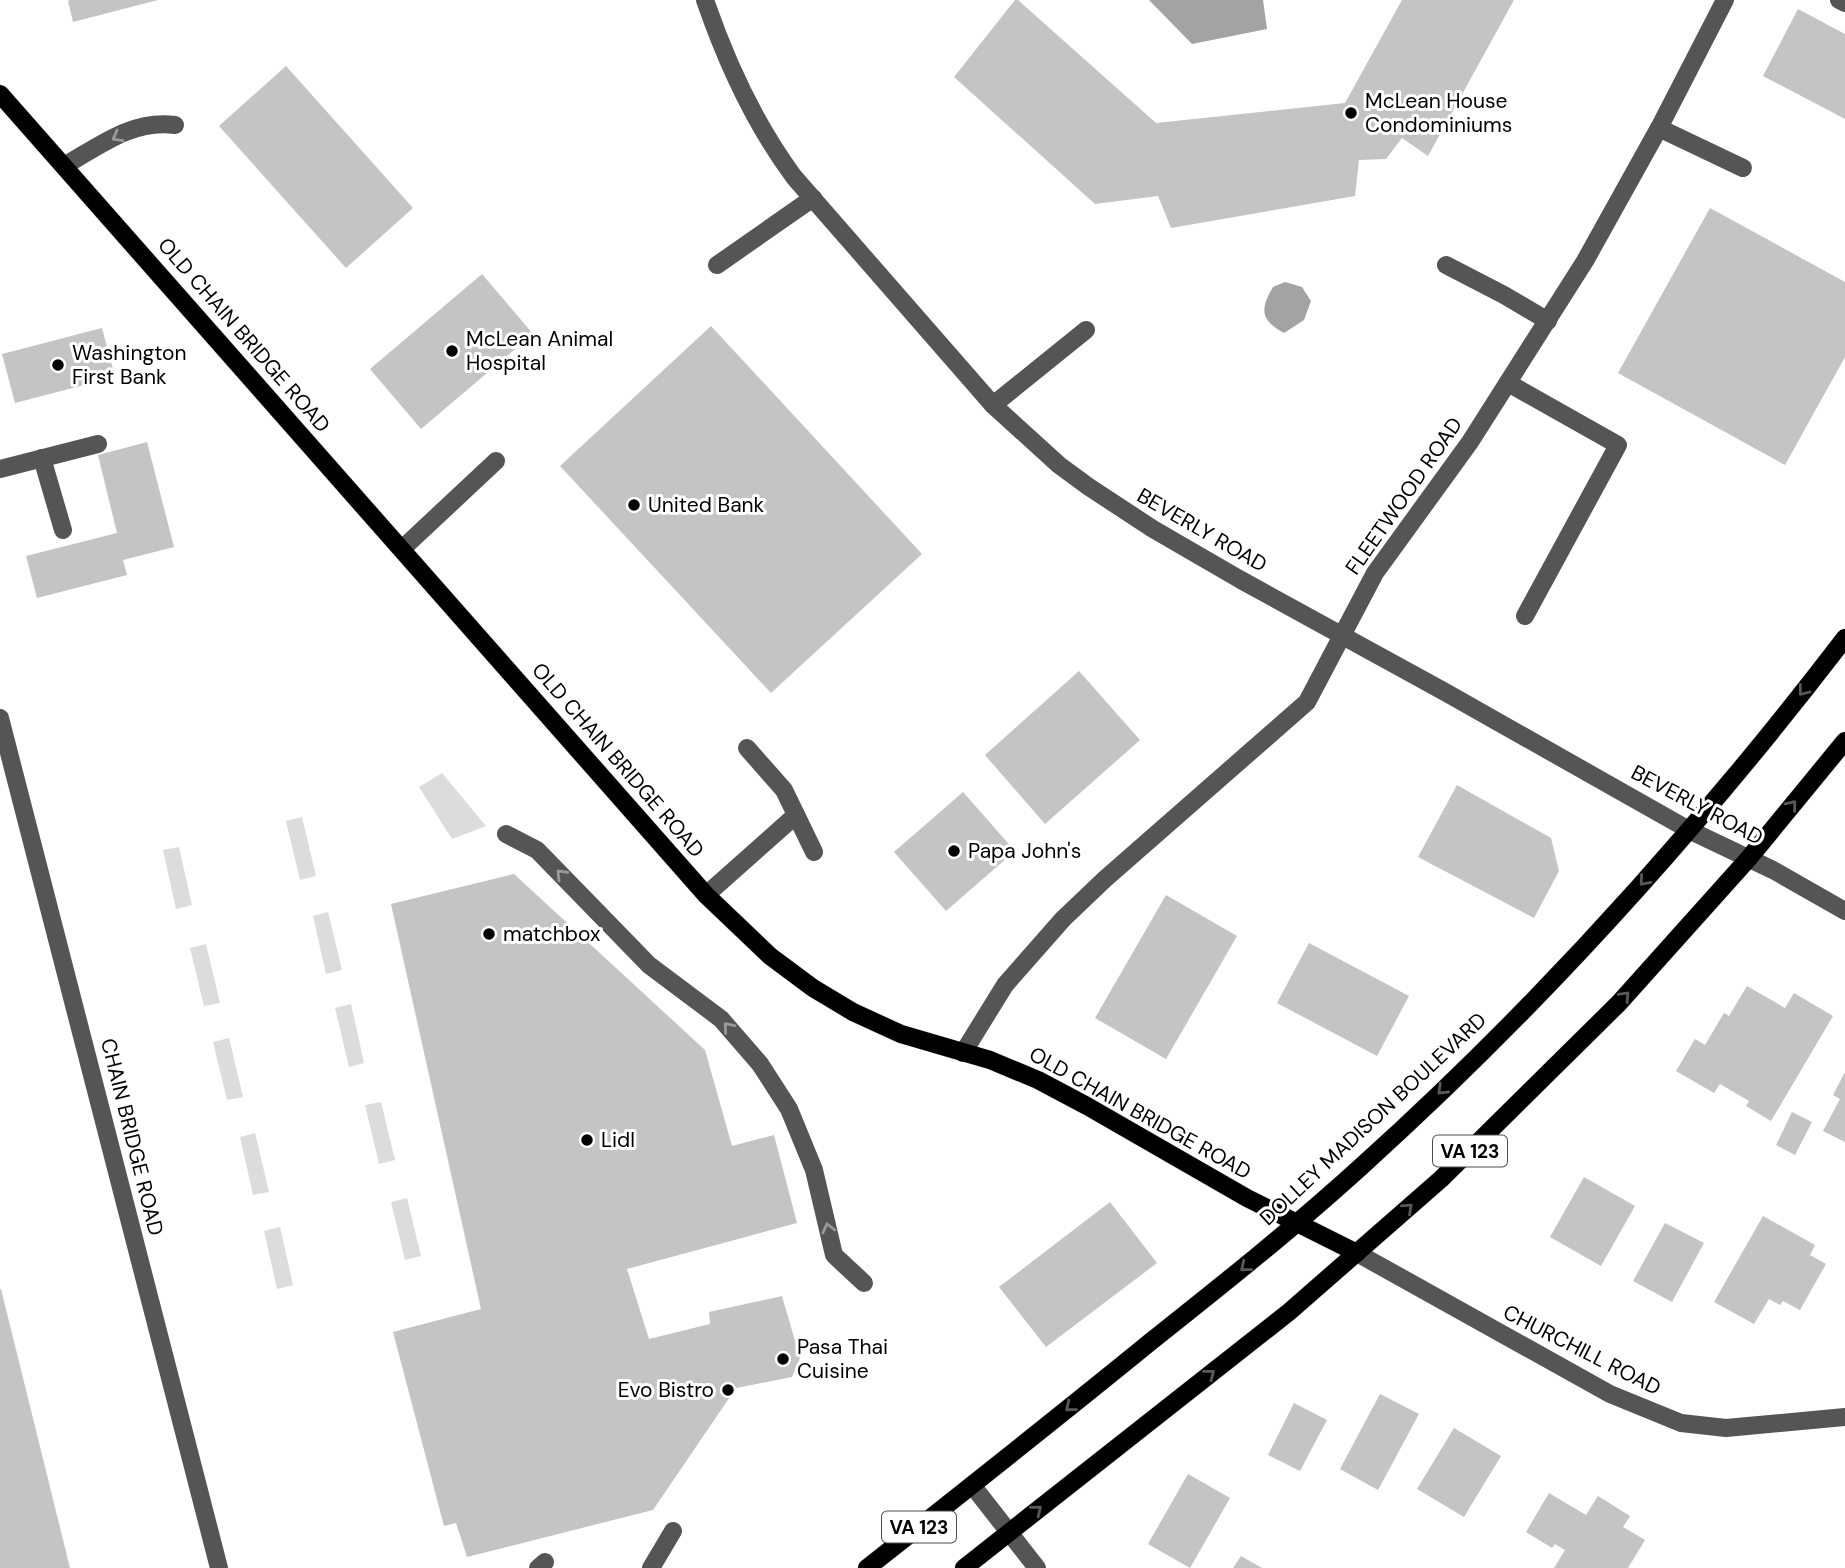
<svg xmlns="http://www.w3.org/2000/svg" width="1845" height="1568" font-family="'DM Sans',sans-serif">
<rect width="100%" height="100%" fill="#fff"/>
<g fill="#dcdcdc">
<polygon points="442,773 486,826 452,839 419,787"/>
<polygon points="302,817 316,876 300,880 286,821"/>
<polygon points="179,847 192,905 176,909 163,850"/>
<polygon points="328,912 342,970 326,974 313,916"/>
<polygon points="206,944 220,1003 204,1006 190,948"/>
<polygon points="351,1004 364,1063 349,1067 335,1008"/>
<polygon points="229,1038 243,1097 227,1100 213,1042"/>
<polygon points="381,1102 395,1160 379,1164 365,1105"/>
<polygon points="255,1133 269,1192 253,1195 240,1137"/>
<polygon points="407,1198 421,1256 405,1260 391,1202"/>
<polygon points="280,1227 293,1285 277,1289 264,1231"/>
</g>
<g fill="#a3a3a3">
<polygon points="1149,0 1263,0 1267,29 1192,44"/>
<path d="M1285,282L1302,287L1311,301L1304,320L1284,333C1260,320 1260,309 1273,287Z"/>
</g>
<g fill="#c4c4c4">
<polygon points="158,0 73,22 68,1 70,0"/>
<polygon points="1015,0 1018,0 1156,123 1345,103 1402,0 1514,0 1428,156 1402,138 1386,159 1359,160 1355,196 1171,228 1158,196 1095,204 954,77"/>
<polygon points="1798,9 1845,34 1845,119 1763,76"/>
<polygon points="286,66 413,208 346,268 219,126"/>
<polygon points="1710,208 1845,282 1845,357 1785,465 1618,373"/>
<polygon points="482,274 533,334 421,429 370,369"/>
<polygon points="711,326 922,554 771,693 560,466"/>
<polygon points="102,328 115,377 15,403 2,354"/>
<polygon points="147,442 174,547 123,560 127,575 37,598 26,556 117,533 98,455"/>
<polygon points="1079,671 1140,740 1045,824 985,755"/>
<polygon points="1457,785 1551,838 1559,871 1534,918 1418,857"/>
<polygon points="963,792 1015,851 946,911 894,852"/>
<polygon points="514,874 705,1050 732,1146 774,1135 797,1223 627,1269 649,1339 710,1324 709,1312 782,1296 800,1358 792,1377 736,1388 653,1510 467,1557 456,1523 444,1526 393,1332 481,1309 391,904"/>
<polygon points="1166,895 1237,936 1166,1059 1095,1018"/>
<polygon points="1309,943 1409,996 1377,1056 1277,1003"/>
<polygon points="1747,986 1785,1008 1794,993 1833,1016 1771,1121 1746,1106 1749,1101 1720,1084 1714,1093 1676,1071 1695,1039 1705,1045 1724,1013 1729,1016"/>
<polygon points="1845,1072 1845,1142 1823,1131 1840,1099 1833,1095"/>
<polygon points="1792,1112 1812,1122 1795,1155 1776,1145"/>
<polygon points="1584,1177 1635,1206 1601,1266 1550,1237"/>
<polygon points="1110,1202 1157,1263 1046,1347 999,1287"/>
<polygon points="1763,1216 1815,1245 1810,1255 1826,1264 1800,1310 1783,1301 1780,1305 1769,1299 1754,1324 1714,1302"/>
<polygon points="1665,1223 1704,1243 1672,1302 1633,1281"/>
<polygon points="0,1289 1,1289 70,1568 0,1568"/>
<polygon points="1380,1394 1419,1414 1378,1490 1340,1469"/>
<polygon points="1294,1403 1327,1420 1300,1471 1268,1455"/>
<polygon points="1454,1428 1501,1456 1464,1517 1417,1489"/>
<polygon points="1188,1474 1230,1498 1190,1568 1148,1544"/>
<polygon points="1549,1493 1586,1515 1598,1496 1630,1516 1623,1527 1645,1540 1628,1568 1554,1568 1565,1550 1555,1544 1552,1548 1526,1532"/>
<polygon points="1241,1556 1262,1568 1233,1568"/>
</g>
<g fill="none" stroke-linecap="round" stroke-linejoin="round">
<g stroke="#dbdbdb" stroke-width="19">
<g id="major">
<polyline points="0,94 706,895 770,956 813,988 853,1012 901,1034 990,1060 1038,1080 1087,1106 1247,1198 1357,1253"/>
<path d="M867,1568C962,1493 1056,1419 1149,1343C1222,1285 1295,1227 1364,1164C1540,1005 1701,826 1845,638"/>
<polyline points="964,1568 1289,1312 1441,1179 1619,1003 1749,858 1845,741"/>
</g>
</g>
<g stroke="#555" stroke-width="18">
<path d="M705,0C727,64 754,123 794,177L993,405L1059,465L1089,487L1153,529L1241,580L1445,692L1689,830L1773,870L1845,911"/>
<polyline points="1839,0 1845,3"/>
<polyline points="1659,128 1743,168"/>
<path d="M64,166C99,146 133,119 175,125"/>
<polyline points="717,265 813,198"/>
<polyline points="1446,265 1504,295 1548,321"/>
<polyline points="1508,383 1618,445 1525,616"/>
<polyline points="993,405 1086,330"/>
<polyline points="42,458 63,530"/>
<polyline points="0,469 98,444"/>
<polyline points="402,549 496,461"/>
<polyline points="0,718 219,1568"/>
<polyline points="747,748 784,790 814,852"/>
<polyline points="506,834 537,850 649,965 721,1019 760,1064 789,1109 814,1170 834,1255 864,1283"/>
<polyline points="706,895 796,815"/>
<polyline points="963,1053 1005,985 1063,919 1105,879 1307,702 1375,573 1470,442 1585,261 1659,128 1725,0"/>
<polyline points="1357,1253 1610,1394 1681,1423 1726,1428 1845,1417"/>
<polyline points="972,1485 1037,1568"/>
<polyline points="538,1568 545,1562"/>
<polyline points="651,1568 673,1531"/>
</g>
<use href="#major" stroke="#000" stroke-width="18"/>
</g>
<defs><path id="oneway-chevron" d="M-2-3.5L2.5 0L-2 3.5" fill="none" stroke-width="1.6" stroke-linecap="round" stroke-linejoin="round" transform="scale(1.75)"/></defs>
<g stroke="#999">
<use href="#oneway-chevron" transform="translate(117 137) rotate(151)"/>
<use href="#oneway-chevron" transform="translate(561 874) rotate(-134)"/>
<use href="#oneway-chevron" transform="translate(728 1027) rotate(-131)"/>
<use href="#oneway-chevron" transform="translate(828 1228) rotate(-103)"/>
</g>
<g stroke="#595959">
<use href="#oneway-chevron" transform="translate(1803 691) rotate(128)"/>
<use href="#oneway-chevron" transform="translate(1792 805) rotate(-51)"/>
<use href="#oneway-chevron" transform="translate(1644 881) rotate(131)"/>
<use href="#oneway-chevron" transform="translate(1625 996) rotate(-47)"/>
<use href="#oneway-chevron" transform="translate(1442 1090) rotate(136)"/>
<use href="#oneway-chevron" transform="translate(1408 1208) rotate(-42)"/>
<use href="#oneway-chevron" transform="translate(1245 1267) rotate(141)"/>
<use href="#oneway-chevron" transform="translate(1210 1374) rotate(-38)"/>
<use href="#oneway-chevron" transform="translate(1070 1407) rotate(141)"/>
<use href="#oneway-chevron" transform="translate(1037 1510) rotate(-39)"/>
</g>
<g fill="#000" stroke="#fff" stroke-width="2.5">
<circle cx="1351" cy="113" r="7"/>
<circle cx="452" cy="351" r="7"/>
<circle cx="58" cy="365" r="7"/>
<circle cx="634" cy="505" r="7"/>
<circle cx="954" cy="851" r="7"/>
<circle cx="489" cy="934" r="7"/>
<circle cx="587" cy="1140" r="7"/>
<circle cx="783" cy="1359" r="7"/>
<circle cx="728" cy="1390" r="7"/>
</g>
<g text-anchor="middle" stroke-width="6" stroke-linejoin="round" paint-order="stroke">
<g fill="#fff" stroke="#4c4c4c" stroke-width="2">
<rect x="1433" y="1135.5" width="74" height="31" rx="5"/>
<rect x="882" y="1511.5" width="74" height="31" rx="5"/>
</g>
<g font-size="19" font-weight="bold" fill="#000">
<text x="1470" y="1158">VA 123</text>
<text x="919" y="1534">VA 123</text>
</g>
<g font-size="21" fill="#000" stroke="#fff" text-anchor="start">
<text x="1365" y="108">McLean House<tspan x="1365" dy="24">Condominiums</tspan></text>
<text x="466" y="346">McLean Animal<tspan x="466" dy="24">Hospital</tspan></text>
<text x="72" y="360">Washington<tspan x="72" dy="24">First Bank</tspan></text>
<text x="648" y="512">United Bank</text>
<text x="968" y="858">Papa John's</text>
<text x="503" y="941">matchbox</text>
<text x="601" y="1147">Lidl</text>
<text x="797" y="1354">Pasa Thai<tspan x="797" dy="24">Cuisine</tspan></text>
<text x="714" y="1397" text-anchor="end">Evo Bistro</text>
</g>
<g font-size="21" fill="#000" stroke="#fff">
<text transform="translate(244 335) rotate(49)" y="7">OLD CHAIN BRIDGE ROAD</text>
<text transform="translate(1404 496) rotate(-55)" y="7">FLEETWOOD ROAD</text>
<text transform="translate(1202 530) rotate(30)" y="7">BEVERLY ROAD</text>
<text transform="translate(618 760) rotate(49)" y="7">OLD CHAIN BRIDGE ROAD</text>
<text transform="translate(1697 805) rotate(28)" y="7">BEVERLY ROAD</text>
<text transform="translate(1140 1113) rotate(29)" y="7">OLD CHAIN BRIDGE ROAD</text>
<text transform="translate(1373 1119) rotate(-43)" y="7">DOLLEY MADISON BOULEVARD</text>
<text transform="translate(132 1137) rotate(76)" y="7">CHAIN BRIDGE ROAD</text>
<text transform="translate(1582 1350) rotate(27)" y="7">CHURCHILL ROAD</text>
</g>
</g>
</svg>
